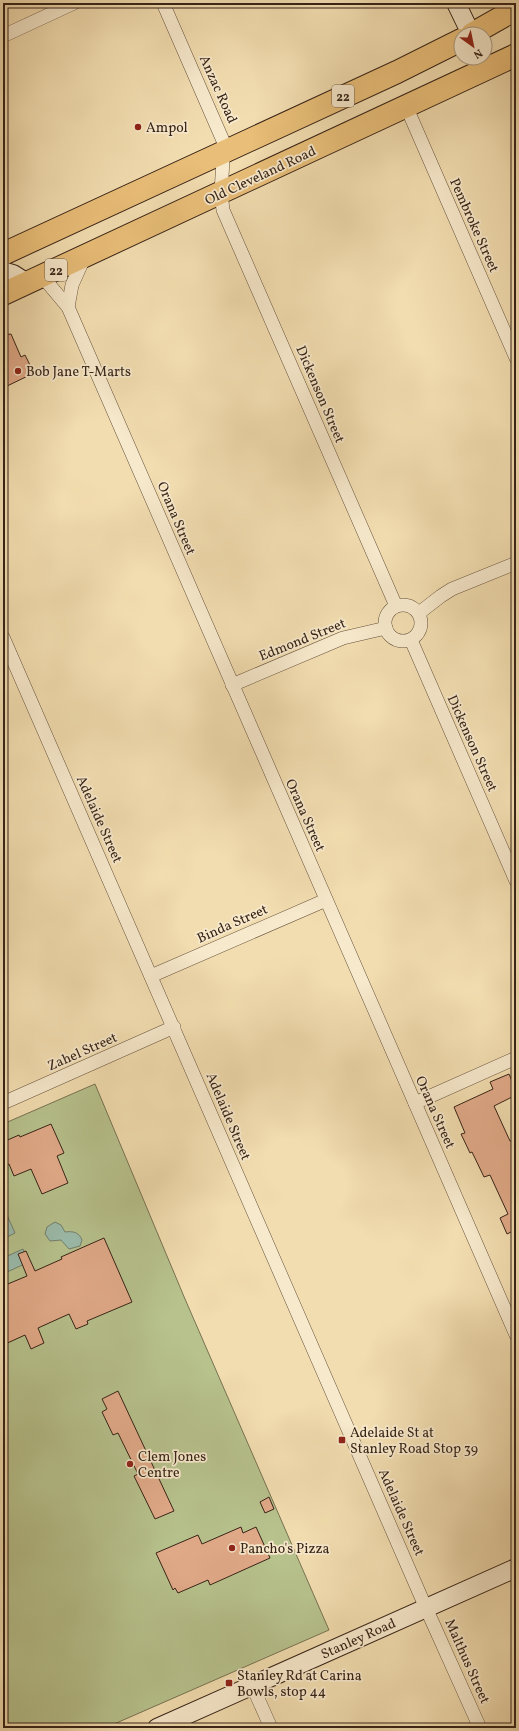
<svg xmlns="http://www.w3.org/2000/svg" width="519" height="1731" font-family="Vollkorn,serif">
<rect width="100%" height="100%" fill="#f2ddb0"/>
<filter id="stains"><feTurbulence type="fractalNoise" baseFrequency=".005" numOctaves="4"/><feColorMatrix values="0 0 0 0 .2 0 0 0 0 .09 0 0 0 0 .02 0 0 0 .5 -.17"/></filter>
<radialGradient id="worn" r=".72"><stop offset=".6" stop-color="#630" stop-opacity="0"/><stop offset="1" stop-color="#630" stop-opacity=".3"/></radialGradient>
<polygon fill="#b7c28d" stroke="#777252" points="95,1084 185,1299 329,1630 105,1728 3,1728 3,1124"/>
<g fill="#9bbcac" stroke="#737f70">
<polygon points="3,1206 15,1233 3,1239"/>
<path d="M55,1222L61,1225L65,1232C73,1231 79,1232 82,1240L80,1246L69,1249L61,1240L50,1241L45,1234L47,1227Z"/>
<polygon points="23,1249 29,1262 7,1272 3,1263 3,1258"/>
</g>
<g fill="#e1aa89" stroke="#372317">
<polygon points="11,334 21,357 25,355 34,373 3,388 3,335"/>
<polygon points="509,1074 516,1090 516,1095 494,1106 510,1141 512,1141 516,1150 516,1233 515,1230 507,1234 500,1218 508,1214 490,1175 484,1177 472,1152 470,1153 461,1134 465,1133 454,1107 493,1089 490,1082"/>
<polygon points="51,1124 64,1153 57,1156 68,1183 42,1194 31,1169 14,1176 9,1164 3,1166 3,1142 19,1135 20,1137"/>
<polygon points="104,1238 132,1302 87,1321 88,1324 76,1329 69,1314 38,1328 44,1343 31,1349 25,1335 3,1345 3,1286 27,1276 18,1254 26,1251 35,1271 62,1259 61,1257"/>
<polygon points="118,1391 174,1511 155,1519 134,1476 138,1474 118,1433 113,1435 102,1412 107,1409 102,1399"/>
<polygon points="269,1497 274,1509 265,1513 260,1502"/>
<polygon points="241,1527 243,1533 256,1527 270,1558 210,1585 208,1580 178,1593 175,1588 173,1590 156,1553 198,1535 202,1544"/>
</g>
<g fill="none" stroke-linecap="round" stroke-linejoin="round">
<g stroke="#66523d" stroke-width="14">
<g id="street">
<polyline points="163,3 224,143 221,193 223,210 396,606"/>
<polyline points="3,36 74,3"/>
<polyline points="406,106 516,358"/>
<polyline points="42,276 68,307 516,1335"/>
<polyline points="68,307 72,285 85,256"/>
<circle cx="403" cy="623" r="18"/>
<polyline points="419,613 441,596 452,589 516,563"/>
<polyline points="3,637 422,1599 480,1728"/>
<polyline points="411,640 516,881"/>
<polyline points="232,685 343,638 386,628"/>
<polyline points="151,976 326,900"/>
<polyline points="3,1103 174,1027"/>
<polyline points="415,1103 516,1058"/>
<polyline points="252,1685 271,1728"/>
</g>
</g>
<g stroke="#372317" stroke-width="20">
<g id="secondary">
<polyline points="456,3 471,34"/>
<polyline points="3,271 13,274 27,283"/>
<polyline points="157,1728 516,1568"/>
</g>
</g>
<g stroke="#372317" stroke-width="24">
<g id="highway">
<polyline points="472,34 516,9"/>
<polyline points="3,254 397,72 461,40"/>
<polyline points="3,294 516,55"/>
</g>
</g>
<use href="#street" stroke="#f7e9cc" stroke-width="13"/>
<use href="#secondary" stroke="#f7e9cc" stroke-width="18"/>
<use href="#highway" stroke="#e9be78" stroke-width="22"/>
</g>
<g fill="#8f2418" stroke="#f7e9cc" stroke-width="1.5">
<circle cx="138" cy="127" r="4"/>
<circle cx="18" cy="371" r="4"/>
<rect x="338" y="1436" width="8" height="8" rx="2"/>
<circle cx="130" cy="1464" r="4"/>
<circle cx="232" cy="1548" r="4"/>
<rect x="225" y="1679" width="8" height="8" rx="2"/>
</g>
<g text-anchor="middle" stroke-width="3.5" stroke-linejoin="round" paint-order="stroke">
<g fill="#f7e9cc" stroke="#715e4d" stroke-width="1">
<rect x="332" y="85" width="22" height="22" rx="3"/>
<rect x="45" y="259" width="22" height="22" rx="3"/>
</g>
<g font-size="13" font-weight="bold" fill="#372317">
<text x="343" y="101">22</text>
<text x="56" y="275">22</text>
</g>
<g font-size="14" fill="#372317" stroke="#f7e9cc">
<text transform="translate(219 89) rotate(66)" y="5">Anzac Road</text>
<text transform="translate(260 175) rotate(-25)" y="5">Old Cleveland Road</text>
<text transform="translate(475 225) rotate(66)" y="5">Pembroke Street</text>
<text transform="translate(321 394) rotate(67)" y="5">Dickenson Street</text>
<text transform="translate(177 518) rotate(67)" y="5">Orana Street</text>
<text transform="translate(302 639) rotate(-22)" y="5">Edmond Street</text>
<text transform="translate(473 743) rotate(66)" y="5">Dickenson Street</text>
<text transform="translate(306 815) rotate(66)" y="5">Orana Street</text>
<text transform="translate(100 819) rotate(66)" y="5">Adelaide Street</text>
<text transform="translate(232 923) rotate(-24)" y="5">Binda Street</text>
<text transform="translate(82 1051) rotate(-24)" y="5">Zahel Street</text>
<text transform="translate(436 1112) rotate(66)" y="5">Orana Street</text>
<text transform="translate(229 1116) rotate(67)" y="5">Adelaide Street</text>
<text transform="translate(402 1512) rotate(66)" y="5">Adelaide Street</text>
<text transform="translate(358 1638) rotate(-24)" y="5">Stanley Road</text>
<text transform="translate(468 1661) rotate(66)" y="5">Malthus Street</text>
</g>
<g font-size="14" fill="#372317" stroke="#f7e9cc" text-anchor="start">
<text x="146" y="132">Ampol</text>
<text x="26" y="376">Bob Jane T-Marts</text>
<text x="350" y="1437">Adelaide St at<tspan x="350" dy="16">Stanley Road Stop 39</tspan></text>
<text x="138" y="1461">Clem Jones<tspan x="138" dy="16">Centre</tspan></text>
<text x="240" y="1553">Pancho's Pizza</text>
<text x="237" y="1680">Stanley Rd at Carina<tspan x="237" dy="16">Bowls, stop 44</tspan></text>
</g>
</g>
<rect width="519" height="1731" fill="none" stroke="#f2ddb0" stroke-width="16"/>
<rect x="4" y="4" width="511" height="1723" fill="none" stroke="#372317" stroke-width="2"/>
<rect x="8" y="8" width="503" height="1715" fill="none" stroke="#372317"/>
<g transform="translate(473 46) rotate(147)"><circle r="19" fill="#f7e9cc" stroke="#aa9a84"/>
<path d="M0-3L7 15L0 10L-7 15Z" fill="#8f2418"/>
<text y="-6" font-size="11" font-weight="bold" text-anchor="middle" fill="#372317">N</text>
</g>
<rect width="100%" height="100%" filter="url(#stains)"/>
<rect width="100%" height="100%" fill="url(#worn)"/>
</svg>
